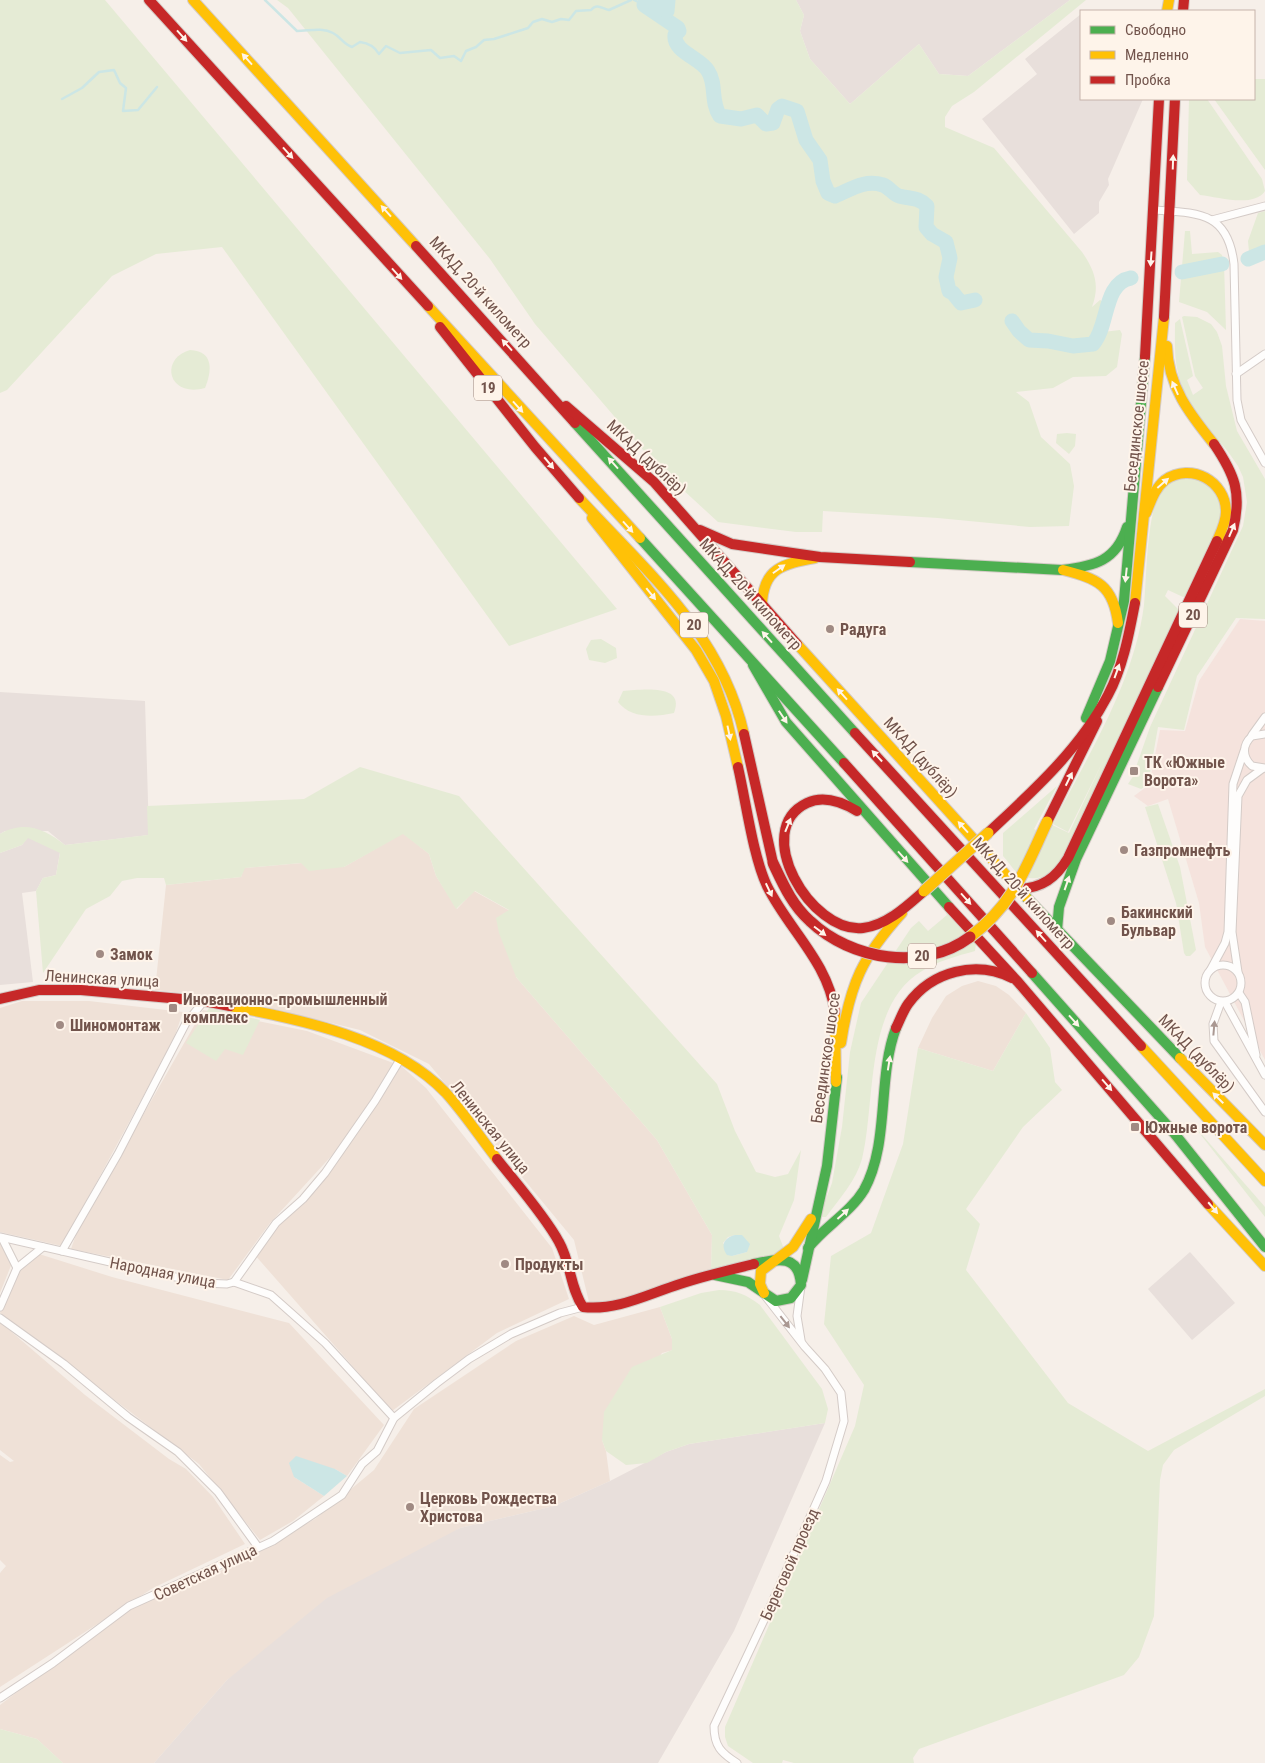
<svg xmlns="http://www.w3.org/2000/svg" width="1265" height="1763" font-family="'Roboto Condensed',sans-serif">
<rect width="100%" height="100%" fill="#f6efe9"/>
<g fill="#efe1d7">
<polygon points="403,833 429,854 436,876 457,909 474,891 510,911 516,977 657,1140 712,1235 711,1269 607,1306 589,1302 574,1240 429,1064 360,1030 224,997 155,990 166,885 241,877 244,868 302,863 344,867"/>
<polygon points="978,981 996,986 1009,995 1026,1013 993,1071 918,1048 932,1018 946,996 962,986"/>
<polygon points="22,1001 89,1001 183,1012 173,1041 62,1246 0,1232 0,1008"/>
<polygon points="203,1010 307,1031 396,1064 346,1140 270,1223 228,1280 71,1249 78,1229"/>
<polygon points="399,1064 426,1088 552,1248 569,1299 497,1333 392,1411 254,1254 276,1226 322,1179"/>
<polygon points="0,1242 12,1263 0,1293"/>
<polygon points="39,1254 112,1277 289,1323 384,1425 347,1476 335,1469 294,1477 324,1496 293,1521 260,1540 199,1464 0,1313 18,1269"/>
<polygon points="660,1307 672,1339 673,1350 662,1353 602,1440 606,1451 610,1481 554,1506 460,1528 227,1680 154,1763 63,1763 37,1739 0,1729 0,1705 113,1619 146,1600 202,1581 315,1519 374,1470 414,1409 516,1341 574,1316 594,1325"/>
<polygon points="0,1322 85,1395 169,1459 186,1469 213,1497 245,1544 153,1588 0,1687 0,1573 6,1566 0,1560 0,1455 10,1462 14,1461 0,1450"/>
</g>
<polygon fill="#f5e3dd" points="1240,619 1265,621 1265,1060 1205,947 1199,903 1168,799 1148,806 1134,796 1149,785 1160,730 1185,731 1199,681"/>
<g fill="#e8dfdb">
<polygon points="796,0 1070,0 968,76 939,74 919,44 850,104 810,59 800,31 804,15"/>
<polygon points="1081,14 1081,99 1143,99 1108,179 1109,185 1099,202 1099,213 1074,234 982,119 1037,74 1025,59"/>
<polygon points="0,692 145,701 149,835 65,845 48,831 5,831 0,834"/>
<polygon points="28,837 60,852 56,875 43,878 36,891 22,893 33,982 0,985 0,853 22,845"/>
<polygon points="1190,1252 1235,1303 1192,1340 1148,1289"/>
<polygon points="825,1423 734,1631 658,1763 154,1763 227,1680 327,1598 460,1528 554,1506 610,1481 666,1452 689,1444"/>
</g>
<g fill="#e5ebd5" fill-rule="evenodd">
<polygon points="0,0 105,0 617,609 509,646 222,247 156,254 112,276 7,390 0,393"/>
<path d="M277,0H796L804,15L800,31L810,59L850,104L919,44L939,74L968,76L1070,0H1086L974,92L952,106L945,117V127L994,148L1082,252C1095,271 1100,285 1092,307L1100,300L1106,303L1098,328L1103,332L1120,330L1122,334L1117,367L1106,376L1073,377L1053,388L1016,392L1029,402L1041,437L1070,464L1074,486L1069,526L1030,527L938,518L823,511L822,532H796L718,522L656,465L535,324L490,259L288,8Z"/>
<polygon points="1254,79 1265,79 1265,170 1214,99 1254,99"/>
<path d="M1189,99H1207L1262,179L1265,191C1254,208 1218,197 1200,195L1187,180Z"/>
<polygon points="1265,211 1265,246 1249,252 1248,241 1258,213"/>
<polygon points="1185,231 1190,231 1192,254 1218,252 1222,255 1224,263 1226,330 1207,312 1179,302"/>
<path d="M1184,316L1197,317L1211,324L1217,332L1222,346L1226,386L1237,431L1265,479V619L1236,618L1197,676L1184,730L1158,727L1148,784L1141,789L1128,784L1138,769L1136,767L1150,727L1243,526L1247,502L1243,477L1238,466C1219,436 1186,409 1178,373C1174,357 1175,340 1175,323L1180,319L1193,376L1187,380L1193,395L1203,388L1195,376L1182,317Z"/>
<path d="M190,350C214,351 212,371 205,388C168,398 159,359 190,350Z"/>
<polygon points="1067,433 1076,434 1075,446 1069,454 1056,443 1057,434"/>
<path d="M1184,477L1196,478L1207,482L1217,490L1223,514L1190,594L1183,597L1168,590L1165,596L1181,612L1063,860C1053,873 1036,885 1019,874C1013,870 1008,861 1003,856V833L1057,786L1034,829L1047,836L1052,825L1069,833L1104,759L1068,832L1053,824C1088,755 1134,683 1144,605C1147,577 1146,506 1164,487C1169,481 1177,479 1184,477Z"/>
<polygon points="601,639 616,648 617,658 605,663 589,660 586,649 591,640"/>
<path d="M623,691C641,690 686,683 674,713C655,717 631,719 618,702Z"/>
<path d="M360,767L459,796L717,1084L735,1131L756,1172L775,1177L788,1174L801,1150L794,1200L779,1236L784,1249C761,1263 738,1268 711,1269L712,1235L657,1140L516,977L499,933L496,918L509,910L475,891L456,909L436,876L429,854L403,834L344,867L309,871L301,863L245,868L241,877L166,885L164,878H137L122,881L110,896L86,909L43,973L36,891L43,878L56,875L60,853L28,838L22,845L0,853V834C24,820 45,829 65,845L148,835L147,806L304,799ZM735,1235L747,1252L732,1256L723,1243L728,1237Z"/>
<polygon points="1158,804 1180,867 1196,950 1190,956 1186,956 1184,953 1176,903 1145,807"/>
<path d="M941,905L976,943L975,951C957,956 938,961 922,971C864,1005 876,1102 862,1159C856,1181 839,1199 826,1217H822L821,1212L832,1183L842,1127L850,1052L861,1003L911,928L919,921L928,931L947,915Z"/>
<polygon points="209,1008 260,1020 243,1055 225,1049 216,1061 186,1043"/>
<polygon points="1026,1013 1050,1048 1055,1082 1062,1090 1023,1127 966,1209 980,1224 966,1270 1068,1403 1148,1451 1265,1389 1265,1396 1174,1450 1163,1465 1160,1480 1154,1616 1139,1657 1124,1675 919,1749 913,1758 914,1763 794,1763 783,1760 782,1763 753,1763 728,1746 725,1737 725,1727 855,1426 864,1385 824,1324 831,1256 871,1233 903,1144 918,1048 993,1071"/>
<polygon points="1190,1121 1265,1207 1265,1217"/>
<path d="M719,1290C736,1290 747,1295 760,1305L822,1389L828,1409L825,1423L689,1444L666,1452L647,1463L626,1465L606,1451L602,1440L604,1412L632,1367L672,1350V1339L660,1307L701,1293Z"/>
<polygon points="0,1729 37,1739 63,1763 0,1763"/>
</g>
<g fill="#cce6e5">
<path d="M735,1235H742L750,1244L747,1252L732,1256L727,1255C720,1245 724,1238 735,1235Z"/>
<polygon points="296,1456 335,1469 347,1476 324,1496 294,1477 289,1463"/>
</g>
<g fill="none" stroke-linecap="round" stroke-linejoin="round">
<g stroke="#cce6e5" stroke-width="2.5">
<path d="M265,0L297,31C309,31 322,27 333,33C341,37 343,44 352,47L360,42C368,43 375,47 379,54L386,46L400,53L431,50L440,58L454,56L461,61L466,51L476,47L484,40L494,39L528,28L533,22L542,19L552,22L561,19L569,20L576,11L591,10C597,3 601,8 609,10L631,0"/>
<polyline points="634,0 644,5"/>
<polyline points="62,99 82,88 99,72 114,70 120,83 126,88 123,111 138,110 157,87"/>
</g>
<g stroke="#cce6e5" stroke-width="15">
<path d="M647,0L644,5L678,28L679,31L675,35C673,52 701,58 708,71C717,85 710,101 720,116L741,119L757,115L766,124L773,123L778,109L782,106L797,111L806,140L820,160L823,181L828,193L835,196C850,190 864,179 883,185C889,187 893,194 899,196C911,199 918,197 927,206L926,227L932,234L946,242L950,258L946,277L949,291L953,293L961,303L975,300"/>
<polyline points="652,2 667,11 668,0"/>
<polyline points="1248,259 1265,252"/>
<polyline points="1182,272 1222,264"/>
<path d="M1012,321L1019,331L1029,340L1048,341L1073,346L1093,344C1109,326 1103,283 1131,278"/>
</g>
<g stroke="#d4cbc7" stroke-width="9">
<g id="street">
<path d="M1155,210C1199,213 1228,212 1234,264L1237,400L1241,420L1265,463"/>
<polyline points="1212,220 1265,206"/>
<polyline points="1236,374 1265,354"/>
<path d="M1265,734L1252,736C1242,745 1242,757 1252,766L1265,768"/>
<polyline points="1252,735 1265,717"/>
<circle cx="1223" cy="983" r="18"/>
<polyline points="1211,969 1225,943 1228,932 1233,784 1244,751"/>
<polyline points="1238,972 1232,932 1238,796 1247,780 1262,769"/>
<polyline points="1239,993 1245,1002 1256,1055"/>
<polyline points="1221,1002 1213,1024 1214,1041 1265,1112"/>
<polyline points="1225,1002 1265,1075"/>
<polyline points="0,1237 202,1283 227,1284 234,1282 271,1295 325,1343 394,1418"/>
<polyline points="2,1238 17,1268"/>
<polyline points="62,1251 118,1154 186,1023 204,1001"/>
<polyline points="234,1282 276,1223 303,1199 325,1173 375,1101 401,1058"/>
<polyline points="801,1286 797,1316 801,1340"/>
<polyline points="0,1307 17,1268 43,1247"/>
<polyline points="0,1318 64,1364 128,1417 178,1452 218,1492 258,1547"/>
<polyline points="0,1698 53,1663 129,1606 273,1541 342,1495 362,1464 377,1451 394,1418 437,1383 469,1359 511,1334 560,1313 583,1307"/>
<path d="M737,1763C721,1753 714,1746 714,1726L765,1618L826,1481L844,1421L841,1393L825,1369L805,1347L766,1297"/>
</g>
</g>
<g stroke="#d4cbc6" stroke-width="12">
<g id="fast">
<polyline points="575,423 855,733"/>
<polyline points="640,538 844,763"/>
<path d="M910,562L1062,570C1095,566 1116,561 1127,527"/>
<polyline points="753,665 786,722 949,907"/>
<polyline points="1086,718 1110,661 1124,601 1145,357"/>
<polyline points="1026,897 1180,1058"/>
<polyline points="1057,930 1059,907 1076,859 1158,687"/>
<polyline points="1032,973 1174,1133 1265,1247"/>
<path d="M808,1248C824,1227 850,1213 864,1190C890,1143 877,1078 896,1028"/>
<path d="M715,1275L748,1282L776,1301L791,1298L801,1285C799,1253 777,1259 754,1264"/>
<polyline points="802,1280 827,1166 837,1077"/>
</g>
</g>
<g stroke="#d4cbc6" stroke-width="12">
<g id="slow">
<polyline points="193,0 416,246"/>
<polyline points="1167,11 1169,0"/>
<polyline points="428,306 640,538"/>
<path d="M1167,346C1168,387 1190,414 1214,444"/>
<path d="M579,498C646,571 721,633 744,734"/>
<path d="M1146,513C1151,501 1155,488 1165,480C1191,462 1226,481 1226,512C1226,522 1221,532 1217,541"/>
<polyline points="592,518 696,650 714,681 726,716 738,767"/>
<path d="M1063,570C1098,579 1113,585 1118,623"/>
<polyline points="1135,603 1164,317"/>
<path d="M762,605C763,568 783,564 815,558"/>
<polyline points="797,644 1026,897"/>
<path d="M230,1006C301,1020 394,1038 446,1093C464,1113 480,1137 497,1159"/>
<polyline points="835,1012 836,1082"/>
<path d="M841,1043C850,984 862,957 902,913"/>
<polyline points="1141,1046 1265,1181"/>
<polyline points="1180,1058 1265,1145"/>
<polyline points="1208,1204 1265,1266"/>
<polyline points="764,1293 760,1284 761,1271 793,1247 811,1219"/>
</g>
</g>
<g stroke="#d4cbc6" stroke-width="12">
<g id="jam">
<polyline points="149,0 428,306"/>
<polyline points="1183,11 1184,0"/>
<polyline points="416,246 575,423"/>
<polyline points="1164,317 1175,99"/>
<polyline points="440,327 535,447 579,498"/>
<polyline points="1145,357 1159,99"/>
<polyline points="566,406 654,482 797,644"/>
<polyline points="700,530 732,544 820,557 910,562"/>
<path d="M1158,687L1233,530C1242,493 1235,475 1214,444"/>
<polyline points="855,733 1141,1046"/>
<polyline points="744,734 773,863"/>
<polyline points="844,763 1032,973"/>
<path d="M738,767C746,802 753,856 767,886C789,930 828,962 835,1012"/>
<path d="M857,811C842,802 824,795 807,803C750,830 811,934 863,928C887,925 907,906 924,891"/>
<polyline points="1047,822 1097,721"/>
<path d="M988,833C1032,792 1080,749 1108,695C1123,667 1129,634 1135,603"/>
<path d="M1019,889C1042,888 1056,878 1068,858L1217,541"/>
<polyline points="949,907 1018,982 1208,1204"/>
<polyline points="0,999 39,990 81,990 204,1001 230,1006"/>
<path d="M896,1028C900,1020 903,1011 908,1004C932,971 976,960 1012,978"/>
<path d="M497,1159C516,1183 545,1216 559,1242C571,1263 570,1288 583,1307C617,1311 648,1294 680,1284C704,1276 729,1270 754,1264"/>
</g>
</g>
<use href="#street" stroke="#fefdfc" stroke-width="7"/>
<use href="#fast" stroke="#4caf50" stroke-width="10"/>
<use href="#slow" stroke="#ffc107" stroke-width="10"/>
<use href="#jam" stroke="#c62828" stroke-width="10"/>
<g stroke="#d5cac6" stroke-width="13" stroke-linecap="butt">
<g id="slow-bridge">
<polyline points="924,891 988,833"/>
<path d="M970,937C1014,904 1025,869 1047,822"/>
</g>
</g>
<g stroke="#d5cac6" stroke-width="13" stroke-linecap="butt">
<path id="jam-bridge" d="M773,863C783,884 792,905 810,921C851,960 923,972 970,937"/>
</g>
<use href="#slow-bridge" stroke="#ffc107" stroke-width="11"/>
<use href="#jam-bridge" stroke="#c62828" stroke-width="11"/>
</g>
<defs><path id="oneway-solid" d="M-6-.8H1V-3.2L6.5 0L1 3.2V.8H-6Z" transform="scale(1.25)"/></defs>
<g fill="#fef4ea">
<use href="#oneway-solid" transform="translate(182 36) rotate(48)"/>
<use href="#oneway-solid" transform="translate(247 59) rotate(-132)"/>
<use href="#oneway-solid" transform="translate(288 153) rotate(48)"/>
<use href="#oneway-solid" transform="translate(1173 162) rotate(-88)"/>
<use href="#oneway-solid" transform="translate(386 211) rotate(-132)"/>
<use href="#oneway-solid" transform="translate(1151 259) rotate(94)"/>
<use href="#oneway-solid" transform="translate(397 274) rotate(48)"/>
<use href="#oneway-solid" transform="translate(507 345) rotate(-132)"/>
<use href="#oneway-solid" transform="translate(1175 388) rotate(-114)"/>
<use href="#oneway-solid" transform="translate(518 407) rotate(48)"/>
<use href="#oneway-solid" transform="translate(549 463) rotate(50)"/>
<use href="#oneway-solid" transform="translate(613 463) rotate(-132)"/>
<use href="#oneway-solid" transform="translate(1163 483) rotate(-41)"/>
<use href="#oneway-solid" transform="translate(628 527) rotate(48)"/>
<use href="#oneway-solid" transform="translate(1232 530) rotate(-67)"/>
<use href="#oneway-solid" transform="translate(779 569) rotate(-35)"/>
<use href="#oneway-solid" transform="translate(1126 575) rotate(96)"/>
<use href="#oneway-solid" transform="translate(651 594) rotate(51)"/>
<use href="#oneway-solid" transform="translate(767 637) rotate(-132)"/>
<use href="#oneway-solid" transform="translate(1117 671) rotate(-70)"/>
<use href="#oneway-solid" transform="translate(842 694) rotate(-132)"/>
<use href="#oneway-solid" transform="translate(783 717) rotate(56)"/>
<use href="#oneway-solid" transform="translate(729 733) rotate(78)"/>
<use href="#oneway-solid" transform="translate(877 756) rotate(-133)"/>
<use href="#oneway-solid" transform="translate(1069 779) rotate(-64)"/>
<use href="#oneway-solid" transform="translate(788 825) rotate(-68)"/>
<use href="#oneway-solid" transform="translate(963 827) rotate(-132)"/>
<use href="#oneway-solid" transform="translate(903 857) rotate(48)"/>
<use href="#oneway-solid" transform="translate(1067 883) rotate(-71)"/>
<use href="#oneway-solid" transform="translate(769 890) rotate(65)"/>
<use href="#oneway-solid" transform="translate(966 899) rotate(48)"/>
<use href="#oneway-solid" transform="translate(820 931) rotate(37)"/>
<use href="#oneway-solid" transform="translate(1041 936) rotate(-132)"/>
<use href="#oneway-solid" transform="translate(1074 1021) rotate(48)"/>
<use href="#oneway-solid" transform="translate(889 1063) rotate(-81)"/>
<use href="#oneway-solid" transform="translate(1107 1085) rotate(49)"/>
<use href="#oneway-solid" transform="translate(1218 1098) rotate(-135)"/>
<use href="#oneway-solid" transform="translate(1213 1208) rotate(50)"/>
<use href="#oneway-solid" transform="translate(843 1214) rotate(-42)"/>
</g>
<g fill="#aa9892">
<use href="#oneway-solid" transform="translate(1214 1028) rotate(-85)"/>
<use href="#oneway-solid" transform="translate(785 1322) rotate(52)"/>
</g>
<g fill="#a08a83" stroke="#fef4ea" stroke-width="2">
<circle cx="830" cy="629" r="5"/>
<rect x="1129" y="766" width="10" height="10" rx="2.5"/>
<circle cx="1124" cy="850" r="5"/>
<circle cx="1111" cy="921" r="5"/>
<circle cx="100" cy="954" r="5"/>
<rect x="168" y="1003" width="10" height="10" rx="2.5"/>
<circle cx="60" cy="1025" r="5"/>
<rect x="1130" y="1122" width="10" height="10" rx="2.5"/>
<circle cx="505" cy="1264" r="5"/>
<circle cx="410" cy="1507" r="5"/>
</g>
<g text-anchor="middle" stroke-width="4" stroke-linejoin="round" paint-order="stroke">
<g fill="#fef4ea" stroke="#9c847b" stroke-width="1">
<rect x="474" y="375.5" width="28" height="25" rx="4"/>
<rect x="1179" y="602.5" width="28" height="25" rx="4"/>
<rect x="680" y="612.5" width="28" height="25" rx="4"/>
<rect x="908" y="943.5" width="28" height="25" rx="4"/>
</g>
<g font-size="15" font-weight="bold" fill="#72544c">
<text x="488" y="393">19</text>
<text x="1193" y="620">20</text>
<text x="694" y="630">20</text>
<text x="922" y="961">20</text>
</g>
<g font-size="16" fill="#72544c" stroke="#fef4ea">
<text transform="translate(481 292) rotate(48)" y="6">МКАД, 20-й километр</text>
<text transform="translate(1136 426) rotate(-84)" y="6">Бесединское шоссе</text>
<text transform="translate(647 457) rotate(43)" y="6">МКАД (дублёр)</text>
<text transform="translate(751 594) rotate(48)" y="6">МКАД, 20-й километр</text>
<text transform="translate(921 757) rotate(48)" y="6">МКАД (дублёр)</text>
<text transform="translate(1024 893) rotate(48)" y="6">МКАД, 20-й километр</text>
<text transform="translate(102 978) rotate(3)" y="6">Ленинская улица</text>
<text transform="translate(1197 1053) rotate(46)" y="6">МКАД (дублёр)</text>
<text transform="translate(825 1058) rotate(-82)" y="6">Бесединское шоссе</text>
<text transform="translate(491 1127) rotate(51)" y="6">Ленинская улица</text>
<text transform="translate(163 1272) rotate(11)" y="6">Народная улица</text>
<text transform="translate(789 1564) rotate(-66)" y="6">Береговой проезд</text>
<text transform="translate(205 1572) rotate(-25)" y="6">Советская улица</text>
</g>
<g font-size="16" font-weight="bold" fill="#72544c" stroke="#fef4ea" text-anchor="start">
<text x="840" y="635">Радуга</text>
<text x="1144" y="768">ТК «Южные<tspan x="1144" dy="18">Ворота»</tspan></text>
<text x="1134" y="856">Газпромнефть</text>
<text x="1121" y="918">Бакинский<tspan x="1121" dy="18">Бульвар</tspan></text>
<text x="110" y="960">Замок</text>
<text x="183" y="1005">Иновационно-промышленный<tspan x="183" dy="18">комплекс</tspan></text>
<text x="70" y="1031">Шиномонтаж</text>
<text x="1145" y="1133">Южные ворота</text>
<text x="515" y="1270">Продукты</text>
<text x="420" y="1504">Церковь Рождества<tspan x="420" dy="18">Христова</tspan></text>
</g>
</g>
<rect x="1080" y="10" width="175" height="90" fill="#fef4ea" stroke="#c6b4ab"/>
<rect x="1090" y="26" width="25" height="8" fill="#4caf50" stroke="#c6b4ab"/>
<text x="1125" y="35" font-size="15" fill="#72544c">Свободно</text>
<rect x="1090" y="51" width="25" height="8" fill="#ffc107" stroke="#c6b4ab"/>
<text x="1125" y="60" font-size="15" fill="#72544c">Медленно</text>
<rect x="1090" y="76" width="25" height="8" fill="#c62828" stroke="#c6b4ab"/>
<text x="1125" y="85" font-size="15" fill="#72544c">Пробка</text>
</svg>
